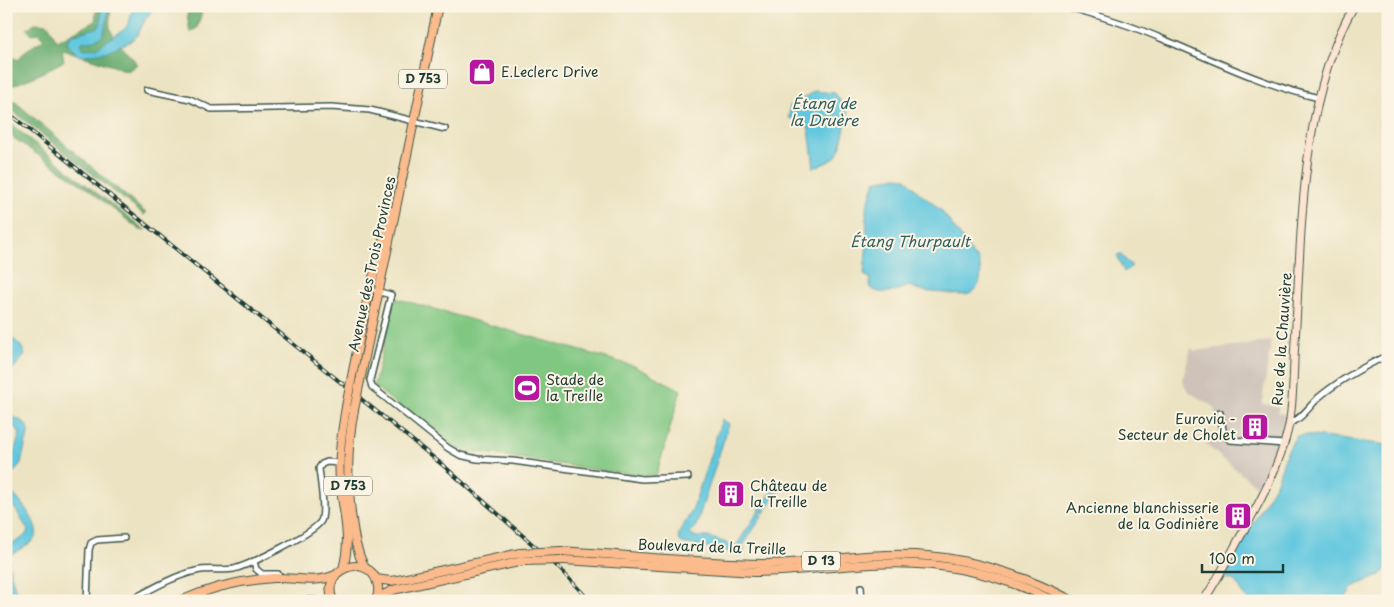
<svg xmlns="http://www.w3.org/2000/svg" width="1394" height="607" font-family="'Playpen Sans',sans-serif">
<rect width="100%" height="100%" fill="#fcf5e5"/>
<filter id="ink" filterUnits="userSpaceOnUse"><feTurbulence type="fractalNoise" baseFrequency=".02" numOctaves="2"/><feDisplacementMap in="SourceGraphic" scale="10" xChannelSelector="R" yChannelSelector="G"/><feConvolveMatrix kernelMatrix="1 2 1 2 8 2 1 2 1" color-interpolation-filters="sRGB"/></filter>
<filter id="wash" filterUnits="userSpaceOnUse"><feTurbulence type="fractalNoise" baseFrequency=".0096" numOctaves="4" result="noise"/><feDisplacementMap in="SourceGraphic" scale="20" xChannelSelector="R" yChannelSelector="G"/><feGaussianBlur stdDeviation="1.12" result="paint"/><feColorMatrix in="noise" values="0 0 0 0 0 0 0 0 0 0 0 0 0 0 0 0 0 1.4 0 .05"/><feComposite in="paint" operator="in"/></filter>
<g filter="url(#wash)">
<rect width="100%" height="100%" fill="#ece3c2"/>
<polygon fill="#cec2b9" points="1271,341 1262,404 1278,407 1278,412 1285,415 1276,455 1261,490 1205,444 1216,440 1220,434 1214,407 1189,392 1185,386 1183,379 1191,348 1195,351"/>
<polygon fill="#80c782" stroke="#50825b" points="395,298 634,366 681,390 656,476 606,471 457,449 424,426 374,386"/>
<g fill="#68ac70" stroke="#447452">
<path d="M97,6H111C111,13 109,21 110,27C112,40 130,53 137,64L128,71L62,49L64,61L34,77L6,88V52L18,60L25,51L44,39L38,33L31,34L27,29L35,23L48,24L57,41L95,21Z"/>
<polygon points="191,6 204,6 197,28 190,33 187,14"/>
<polygon points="6,94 146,213 144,215 6,106"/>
<polygon points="6,120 80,180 145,230 140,230 88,189 6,133"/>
</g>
<g fill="#61c7df" stroke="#40828a">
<polygon points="101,6 108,6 107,20 103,36 95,40 82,42 81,45 84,49 96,48 125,29 129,23 133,6 155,6 146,18 137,36 129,42 105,52 80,56 69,46 67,42 71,35 99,27 101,22"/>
<polygon points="815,91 835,93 848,113 840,149 834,159 814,168 809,129 805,122 789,118 790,106"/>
<path d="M896,177L906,178L918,192L941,210L966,244L973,256L978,259C982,270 983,289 969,294C962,296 952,294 945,293C932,292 921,292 910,286C896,290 884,297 870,288V278L864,275L867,240L866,209L875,181Z"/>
<polygon points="1120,254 1132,266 1124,272 1117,255"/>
<polygon points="6,332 21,346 25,355 6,377 6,364 13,356 12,352 6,344"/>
<path d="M6,414L24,422L29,430L21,463L15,471L6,477V463L12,458L20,434C18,428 12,425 6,424Z"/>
<polygon points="722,419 729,424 696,526 689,534 695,537 708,537 736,546 758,512 763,515 742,547 745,550 741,556 723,550 682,543 678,539 679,533 692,511"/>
<polygon points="1306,435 1388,445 1388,567 1379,576 1354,586 1350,590 1344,601 1248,601 1235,581 1223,577 1277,481 1287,452 1296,436"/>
<polygon points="779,482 783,485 764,513 759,510"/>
<path d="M6,488C16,495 43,526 35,538C29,546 16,550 9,557L10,571L19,601H6V546L10,542L13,543C18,541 26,537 28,530L16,510L6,498Z"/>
</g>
</g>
<g filter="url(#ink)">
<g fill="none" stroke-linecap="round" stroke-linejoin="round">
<g stroke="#3e5649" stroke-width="8">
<g id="street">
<path d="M1064,6C1098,15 1133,26 1165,40C1215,61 1266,86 1319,98"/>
<polyline points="147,90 190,99 211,109 331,107 370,110 445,129"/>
<polyline points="376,291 391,295 370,380 372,387 448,448 460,455 477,459 513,461 642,479 688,477"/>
<polyline points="1220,413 1224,435 1230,440 1284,444"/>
<path d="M1289,423C1300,421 1310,406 1318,398C1339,380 1363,367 1388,355"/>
<polyline points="254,561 256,569 262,574 278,574"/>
<polyline points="861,587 862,601"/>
<polyline points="87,601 89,550 91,543 97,540 124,538"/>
<path d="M129,601C150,590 173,576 196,571C209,568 221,571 234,569C249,565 313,534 321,521C326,511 320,480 319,468L322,464L327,462L339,463"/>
</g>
</g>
<g stroke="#3e5649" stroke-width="9">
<path id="secondary" d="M1203,601C1217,581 1228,559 1239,539C1260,502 1280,466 1289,425C1294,398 1293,369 1295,342C1302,235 1299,101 1354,6"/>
</g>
<g stroke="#3e5649" stroke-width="10">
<g id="primary">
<polyline points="352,376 368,296 391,211"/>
<polyline points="360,381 438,6"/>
<path d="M354,410C347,448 347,474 351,513C354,534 355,549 365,568"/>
<path d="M561,551C628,555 695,563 762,564C804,564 845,556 887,555C953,552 1015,571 1073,601"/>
<path d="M564,560L754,572C794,572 833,566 872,564C935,560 997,572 1053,601"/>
<path d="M343,569C352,536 343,513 340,480C338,456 342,431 346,407"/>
<polyline points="376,579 390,581 398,580 520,553"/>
<polyline points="377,598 393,590 523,561"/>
<path d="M180,601C209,588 242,580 274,578C294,577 317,584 335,575"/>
<polyline points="283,601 314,601"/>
<path d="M333,601C319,568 368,552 377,582C379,589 379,595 375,601"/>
</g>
</g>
<use href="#street" stroke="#fff" stroke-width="5"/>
<use href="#secondary" stroke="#fde4d1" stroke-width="7"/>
<use href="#primary" stroke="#fbbb8c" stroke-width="8"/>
<g stroke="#1f3d34" stroke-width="4">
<polyline id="rail" points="6,111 445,467 557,566 590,601"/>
</g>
<use href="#rail" stroke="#fcf5e5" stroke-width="2" stroke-dasharray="5.5" stroke-linecap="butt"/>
<g stroke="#3e5649" stroke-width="10" stroke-linecap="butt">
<g id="primary-bridge">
<polyline points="346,407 352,376"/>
<polyline points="354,410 360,381"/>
<polyline points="520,553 561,551"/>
<polyline points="523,561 564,560"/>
</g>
</g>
<use href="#primary-bridge" stroke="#fbbb8c" stroke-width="8"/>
</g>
</g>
<defs>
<g id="shop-square" transform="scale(1.4375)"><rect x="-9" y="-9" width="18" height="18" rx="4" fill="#b5179e" stroke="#fcf5e5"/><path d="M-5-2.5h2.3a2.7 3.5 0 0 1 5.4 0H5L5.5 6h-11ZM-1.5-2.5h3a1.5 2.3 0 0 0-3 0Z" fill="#fff"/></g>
<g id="stadium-square" transform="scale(1.4375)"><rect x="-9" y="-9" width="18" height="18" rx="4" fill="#b5179e" stroke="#fcf5e5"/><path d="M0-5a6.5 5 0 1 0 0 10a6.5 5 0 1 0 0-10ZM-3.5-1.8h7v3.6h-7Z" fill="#fff"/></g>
<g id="building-square" transform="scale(1.4375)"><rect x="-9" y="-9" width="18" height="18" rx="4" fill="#b5179e" stroke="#fcf5e5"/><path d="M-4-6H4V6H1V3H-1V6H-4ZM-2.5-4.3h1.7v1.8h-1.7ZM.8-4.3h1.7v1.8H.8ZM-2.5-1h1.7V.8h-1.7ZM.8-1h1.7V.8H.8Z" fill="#fff"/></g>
</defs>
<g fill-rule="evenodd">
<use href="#shop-square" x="482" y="72"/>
<use href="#stadium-square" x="527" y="388"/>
<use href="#building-square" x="1255" y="427"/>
<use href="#building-square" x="731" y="494"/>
<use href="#building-square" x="1238" y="516"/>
</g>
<g text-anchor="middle" stroke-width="4" stroke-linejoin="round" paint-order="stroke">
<g fill="#fcf5e5" stroke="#617469" stroke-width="1">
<rect x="399" y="69.5" width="48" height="19" rx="4"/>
<rect x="324" y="476.5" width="48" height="19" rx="4"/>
<rect x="802" y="551.5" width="38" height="19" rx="4"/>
</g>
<g font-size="12" font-weight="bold" fill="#1f3d34">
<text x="423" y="83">D 753</text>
<text x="348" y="490">D 753</text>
<text x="821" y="565">D 13</text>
</g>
<g font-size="14" fill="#1f3d34" stroke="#fcf5e5" text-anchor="start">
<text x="501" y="77">E.Leclerc Drive</text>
<text x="546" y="385">Stade de<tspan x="546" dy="16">la Treille</tspan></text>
<text x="1236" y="424" text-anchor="end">Eurovia -<tspan x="1236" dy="16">Secteur de Cholet</tspan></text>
<text x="750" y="491">Château de<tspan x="750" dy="16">la Treille</tspan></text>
<text x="1219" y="513" text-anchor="end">Ancienne blanchisserie<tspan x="1219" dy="16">de la Godinière</tspan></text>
</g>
<g font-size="14" fill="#1f3d34" stroke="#fcf5e5">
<text transform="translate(372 264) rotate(-78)" y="5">Avenue des Trois Provinces</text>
<text transform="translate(1282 339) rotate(-86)" y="5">Rue de la Chauvière</text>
<text transform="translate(712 547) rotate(2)" y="5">Boulevard de la Treille</text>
</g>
<g font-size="15" font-style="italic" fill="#30605f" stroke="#fcf5e5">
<text x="824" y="109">Étang de<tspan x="824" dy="17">la Druère</tspan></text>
<text x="910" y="247">Étang Thurpault</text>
</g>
</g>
<rect width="1394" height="607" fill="none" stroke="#fcf5e5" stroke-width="25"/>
<path d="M1202 564v8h81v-8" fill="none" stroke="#1f3d34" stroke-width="2.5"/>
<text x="1209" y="564" font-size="15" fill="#1f3d34" stroke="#fcf5e5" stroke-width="4" paint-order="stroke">100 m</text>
</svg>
